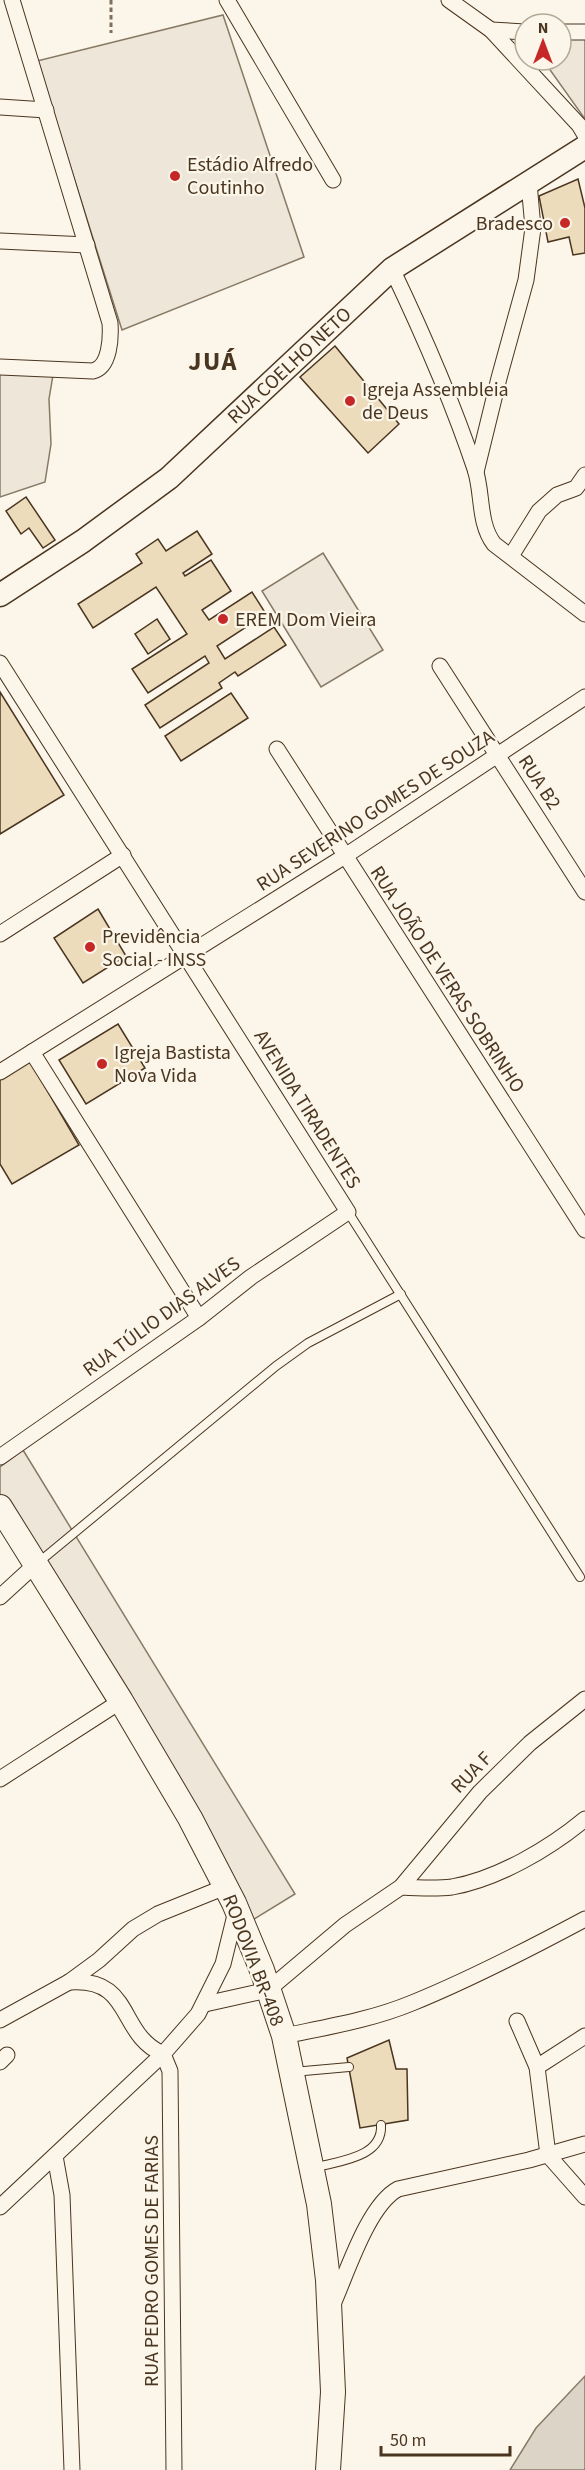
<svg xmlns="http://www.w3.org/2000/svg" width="585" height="2470" font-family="'Source Sans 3',sans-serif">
<rect width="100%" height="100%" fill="#fbf6e9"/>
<g fill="#ede6d9" stroke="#887966" stroke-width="1.5">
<polygon points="223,15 304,257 122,330 37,61"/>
<polygon points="585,38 585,119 543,60 561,60 561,40"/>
<polygon points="0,367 54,369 49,399 51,444 45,482 0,497"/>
<polygon points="323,553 383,650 321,687 262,591"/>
<polygon points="23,1450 295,1894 243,1926 0,1506 0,1467"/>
</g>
<polygon fill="#dcd4c6" stroke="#887966" stroke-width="1.5" points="585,2376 585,2470 510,2470 536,2428"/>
<g fill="#ecdcbc" stroke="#4a3520" stroke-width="1.5">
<polygon points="578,179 585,208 585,253 573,255 569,237 548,242 539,196"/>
<polygon points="335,346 399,424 368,453 300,377"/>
<polygon points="26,497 55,540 43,548 29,528 21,534 6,511"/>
<polygon points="197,531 212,554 183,573 185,576 211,560 231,591 202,610 209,620 252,592 266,614 217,646 225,659 274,627 286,645 238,676 235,672 219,683 222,688 160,728 145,705 209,663 205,656 148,693 132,669 187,634 156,587 93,628 78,604 142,563 136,554 158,539 166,551"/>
<polygon points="157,619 170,639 148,654 135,634"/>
<polygon points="0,692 64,795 0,834"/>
<polygon points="231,693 248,718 181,761 165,736"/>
<polygon points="98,909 126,956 83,983 54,938"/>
<polygon points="118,1024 145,1068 86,1104 59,1060"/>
<polygon points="30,1061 79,1145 12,1184 0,1164 0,1078"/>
<polygon points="389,2040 396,2069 407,2069 408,2120 360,2128 347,2058"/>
</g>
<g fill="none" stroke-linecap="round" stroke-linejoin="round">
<g stroke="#4a3520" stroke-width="10">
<g id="lane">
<polyline points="348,1212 580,1577"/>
<polyline points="39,1562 276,1366 308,1343 401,1294"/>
<polyline points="293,2072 349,2067"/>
<path d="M314,2168C338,2161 383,2158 381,2125"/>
</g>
</g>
<g stroke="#4a3520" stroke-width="17">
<g id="street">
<polyline points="227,0 333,180"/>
<polyline points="449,0 491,30 579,125 585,135"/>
<polyline points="491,30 525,32"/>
<polyline points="561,32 585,32"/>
<polyline points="0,107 46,110"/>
<polyline points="0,241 87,245"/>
<path d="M392,269C423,334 452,400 475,469C483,493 478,523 494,544L585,614"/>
<path d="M0,367L93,371C110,367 111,338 110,323L12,0"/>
<polyline points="476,472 499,378 526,280 533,228 529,183"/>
<polyline points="511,556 539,511 557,495 576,488 585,475"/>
<polyline points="0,663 348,1212 251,1277 199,1318 0,1457"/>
<polyline points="440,666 585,892"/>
<polyline points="277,749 585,1230"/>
<polyline points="0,934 123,855"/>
<polyline points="32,1052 199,1318"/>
<polyline points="0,1072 345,856 585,697"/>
<polyline points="0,1597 36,1564"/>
<polyline points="0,1779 121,1701"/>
<path d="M401,1887C418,1888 435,1889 452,1887C498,1879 550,1848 585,1819"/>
<path d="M69,1982C134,1977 117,2034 163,2054L170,2071L174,2470"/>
<polyline points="205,2004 268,1990 345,1925 401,1887 480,1792 530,1743 585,1699"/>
<polyline points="0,2020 69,1982 99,1960 133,1929 158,1914 225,1887"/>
<polyline points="517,2021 537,2067 548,2155 585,2197"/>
<path d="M284,2036C327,2027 371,2020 412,2003C471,1979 529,1949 585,1919"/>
<polyline points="0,2062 7,2055"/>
<polyline points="537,2067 585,2036"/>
<polyline points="55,2156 62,2195 72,2470"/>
<polyline points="0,2207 163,2054 198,2014 223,1964 236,1911"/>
<path d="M333,2304C347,2273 368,2205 398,2189L529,2160L585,2144"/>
</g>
</g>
<g stroke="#4a3520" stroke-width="25">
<polyline id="secondary" points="0,595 83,541 169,478 392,269 585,147"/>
</g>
<g stroke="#4a3520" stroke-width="26">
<polyline id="primary" points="0,1507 121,1701 190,1818 234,1903 262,1970 284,2036 319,2204 328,2280 333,2392 328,2470"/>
</g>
<polyline stroke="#7f6f5c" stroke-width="3" stroke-dasharray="4.5 3" stroke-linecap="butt" points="111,0 111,33"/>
<use href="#lane" stroke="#fbf6e9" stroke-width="8"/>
<use href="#street" stroke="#fbf6e9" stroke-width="15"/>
<use href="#secondary" stroke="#fbf6e9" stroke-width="22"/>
<use href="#primary" stroke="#fbf6e9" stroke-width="24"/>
</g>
<g fill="#c62828" stroke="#fbf6e9" stroke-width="2">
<circle cx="175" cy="176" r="6"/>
<circle cx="565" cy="223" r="6"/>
<circle cx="350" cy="401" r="6"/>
<circle cx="223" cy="619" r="6"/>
<circle cx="90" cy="947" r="6"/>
<circle cx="102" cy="1064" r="6"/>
</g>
<g text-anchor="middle" stroke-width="4.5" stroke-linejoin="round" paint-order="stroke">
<g font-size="20" fill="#4a3520" stroke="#fbf6e9" text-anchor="start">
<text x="187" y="171">Estádio Alfredo<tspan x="187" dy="23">Coutinho</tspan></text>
<text x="553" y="230" text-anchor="end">Bradesco</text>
<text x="362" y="396">Igreja Assembleia<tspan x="362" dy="23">de Deus</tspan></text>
<text x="235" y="626">EREM Dom Vieira</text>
<text x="102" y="943">Previdência<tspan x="102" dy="23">Social - INSS</tspan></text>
<text x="114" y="1059">Igreja Bastista<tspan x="114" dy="23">Nova Vida</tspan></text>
</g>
<g font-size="20" fill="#4a3520" stroke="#fbf6e9">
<text transform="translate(289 365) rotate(-43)" y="7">RUA COELHO NETO</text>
<text transform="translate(540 782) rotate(57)" y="7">RUA B2</text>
<text transform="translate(375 810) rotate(-33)" y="7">RUA SEVERINO GOMES DE SOUZA</text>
<text transform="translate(448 979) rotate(57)" y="7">RUA JOÃO DE VERAS SOBRINHO</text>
<text transform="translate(308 1109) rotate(58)" y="7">AVENIDA TIRADENTES</text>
<text transform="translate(161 1316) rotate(-36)" y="7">RUA TÚLIO DIAS ALVES</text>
<text transform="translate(471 1772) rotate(-46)" y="7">RUA F</text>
<text transform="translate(254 1960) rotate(69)" y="7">RODOVIA BR-408</text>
<text transform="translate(151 2261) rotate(-90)" y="7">RUA PEDRO GOMES DE FARIAS</text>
</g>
<g font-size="26" font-weight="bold" letter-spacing="1.5" fill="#4a3520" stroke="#fbf6e9">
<text x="213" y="370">JUÁ</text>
</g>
</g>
<g transform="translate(543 42)"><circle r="28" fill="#fbf6e9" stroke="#b4a999" stroke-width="1.5"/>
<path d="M0-4.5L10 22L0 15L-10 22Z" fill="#c62828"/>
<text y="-9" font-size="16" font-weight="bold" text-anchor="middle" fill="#4a3520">N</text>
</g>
<path d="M381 2446v9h129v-9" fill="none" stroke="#4a3520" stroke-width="3"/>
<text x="390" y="2446" font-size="18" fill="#4a3520" stroke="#fbf6e9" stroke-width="4.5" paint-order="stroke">50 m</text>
</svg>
